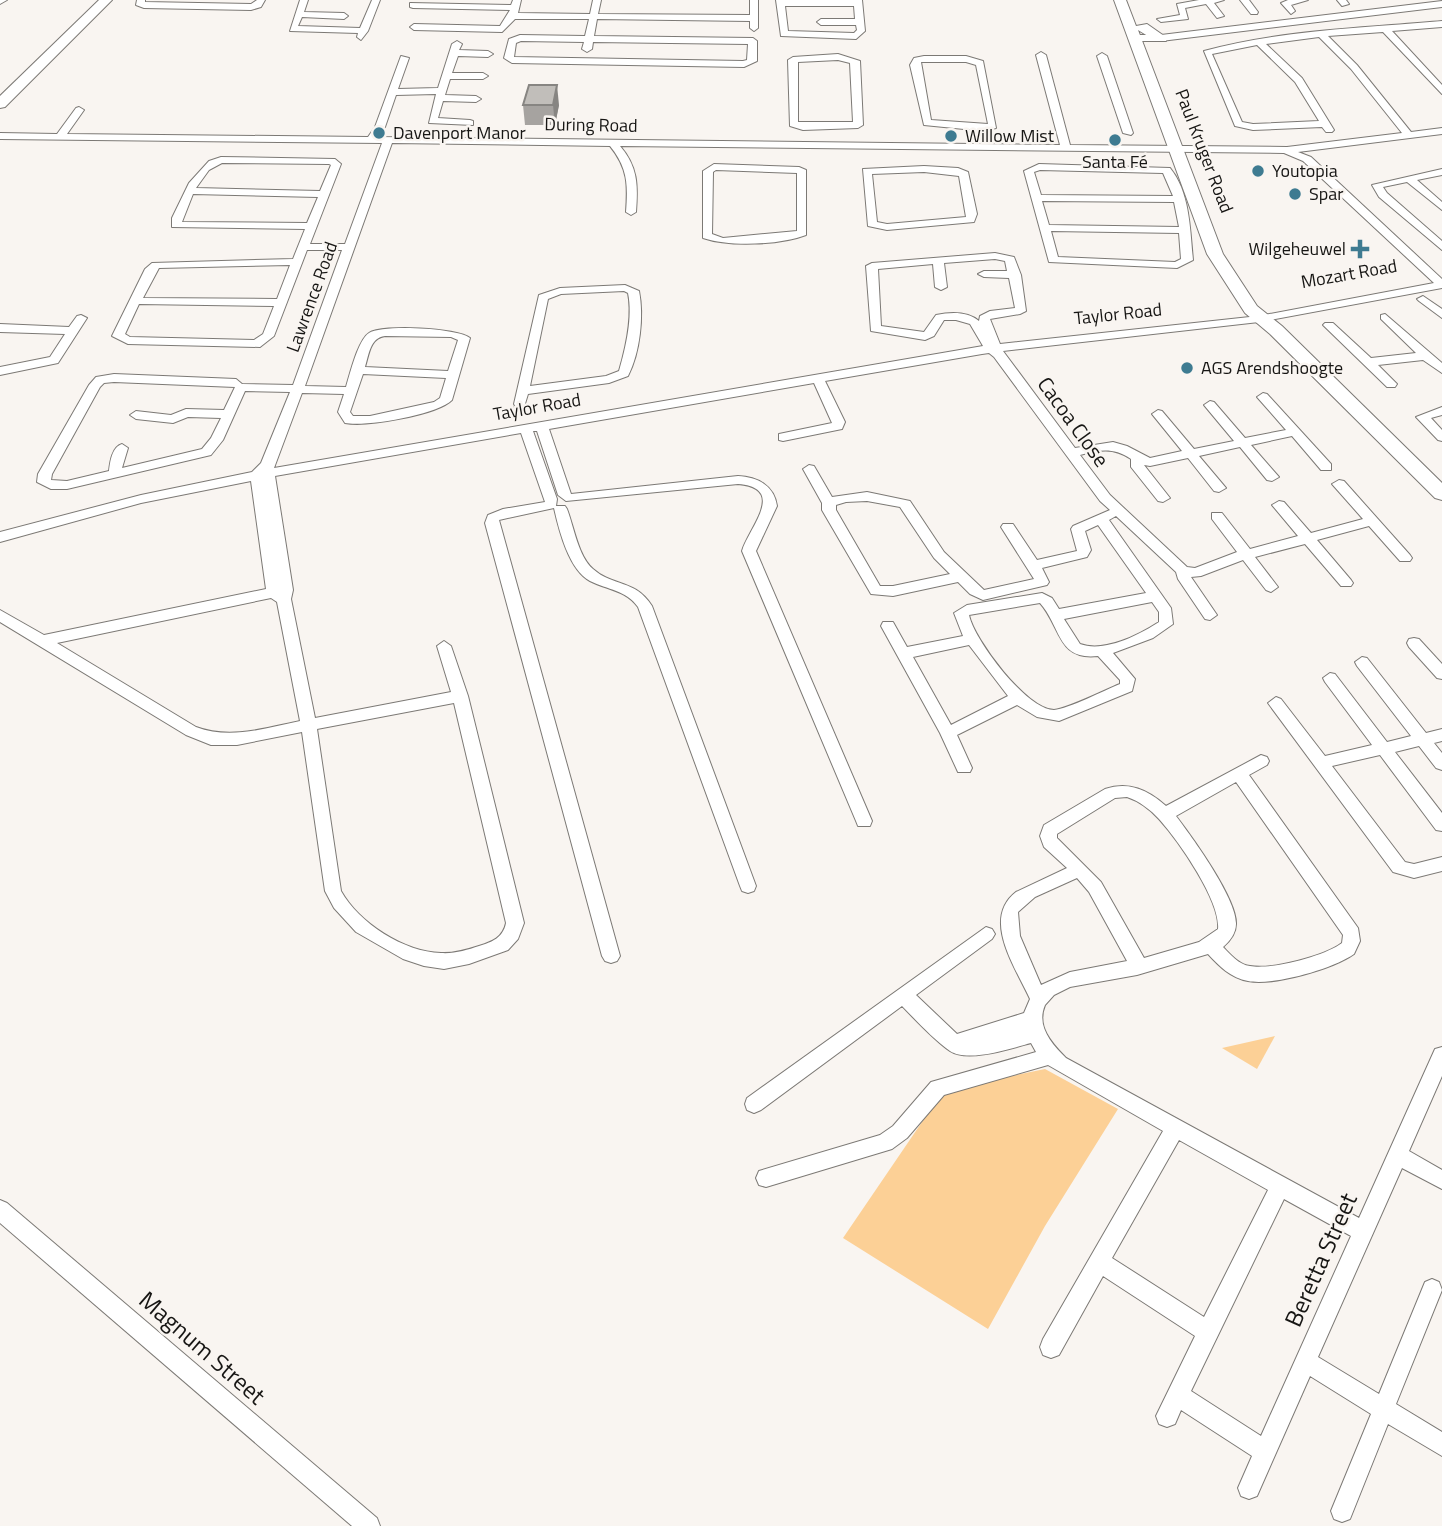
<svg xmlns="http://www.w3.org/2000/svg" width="1442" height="1526" font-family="'Titillium Web',sans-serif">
<rect width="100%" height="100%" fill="#f9f5f1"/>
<g fill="#fcd096">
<polygon points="1275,1036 1257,1069 1222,1048"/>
<polygon points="1045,1069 1118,1109 1045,1226 988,1329 843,1238 939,1097 983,1082"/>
</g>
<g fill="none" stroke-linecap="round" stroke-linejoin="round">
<polyline stroke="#d7d4d0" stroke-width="12" stroke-dasharray="12 6" stroke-linecap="butt" points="518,412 520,404"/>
<g stroke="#7c7975" stroke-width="2">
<g id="street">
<polygon points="0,0 7,0 0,4"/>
<polygon points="137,0 145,0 145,2 251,4 257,0 265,0 261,7 251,10 144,8 136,5"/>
<polygon points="300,0 308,0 304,12 344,13 348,16 344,19 302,17 298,26 360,28 372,0 380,0 368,31 361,40 357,37 358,33 290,31"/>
<path d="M513,0H521L518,13L590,14L593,0H601L598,14L750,15V0H758V28L754,31L750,28V21L597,19L594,36L753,38L757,41V61L744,67L512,63L504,58L509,39L520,35L585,36L589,19H515L502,32L414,30L410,27L414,24L500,26L510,10L413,8L410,7V3L511,5ZM521,41L584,42L582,49L587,52L592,49L593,42L748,44L747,60L743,61L514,57L516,43Z"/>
<path d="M776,0H862L865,31L856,39L781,36ZM785,6H854L855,19H821L817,22L821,25H856L857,30L854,33L788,31Z"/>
<polygon points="1199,0 1224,0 1214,3 1224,16 1217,18 1206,4 1185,8 1188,19 1161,22 1157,19 1180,15 1177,4"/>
<polygon points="1240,0 1249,0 1258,12 1257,14 1251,14"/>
<polygon points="1288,0 1308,0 1291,5 1295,11 1291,14 1281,3"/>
<polygon points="1337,0 1346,0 1349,4 1342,6"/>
<polygon points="1442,1 1442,7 1161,41 1133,41 1129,38 1133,35 1161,35"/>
<path d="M1442,21V27L1392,31L1442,85V94L1383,32L1328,36L1357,65L1411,132L1442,128V134L1298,152L1311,157L1442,279V288L1259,322L1003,351L1075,448L1113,442L1127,446L1150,458L1182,451L1152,414L1158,410L1162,411L1194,449L1234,441L1204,405L1210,401L1214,402L1245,438L1286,430L1257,397L1263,393L1267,394L1331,464V470H1321L1292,436L1251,445L1279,477L1272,481L1267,480L1240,447L1199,456L1226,488L1219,492L1214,491L1188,458L1150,466L1144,465L1170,498L1163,502L1158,501L1131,467V459C1113,447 1099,450 1080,455L1110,495L1187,567L1195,568L1237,552L1212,519V513H1222L1250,549L1298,536L1272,505L1279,501L1284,502L1311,533L1363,519L1332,484L1339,480L1344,481L1410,555L1412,558L1410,561H1400L1369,526L1317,540L1351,580L1353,583L1351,586H1341L1305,544L1255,557L1278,587L1271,592L1266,590L1243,560L1201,576L1191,577L1217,615L1210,620L1205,619L1178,579L1176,572L1116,516L1109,520L1171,608L1173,624L1153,638L1113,653L1135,679L1132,691L1059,721L1037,717L1017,705L957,735L972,768L970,772H958L940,733L881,626L883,622H893L907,647L963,636L954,613L967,605L1042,593L1052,598L1059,609L1146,593L1098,525L1085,531L1091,550L1087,557L1042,568L1049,582L1047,585L983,600L970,594L958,582L893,596L871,594L822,510V503L803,469L809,465L814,466L832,497L867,492L910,501L944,552L984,590L1034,579L1001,527L1003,524H1013L1037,560L1077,551L1071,529L1073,526L1110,510L1100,501L994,357L989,353L982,354L825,381L845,422L842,429L783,441L779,440V434L832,423L814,383L549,429L571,494L738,476C757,477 774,485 777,506L756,551L872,821L870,826H858L856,821L742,551C748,529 788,488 738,484L566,501L558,495L537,431H533L557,499L556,506H565L567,509C574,527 578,556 593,569C613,587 635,579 652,606L756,886L754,891L748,893L742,891L740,886L638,607C626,590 608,590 590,581C569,570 559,530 554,508L499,520L620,956L617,961L611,963L605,961L602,956L485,523L488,515L503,509L545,502L521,433L275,476L293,590L291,599L315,718L451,692L437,646L444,641L451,646L468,696L524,923L518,939L508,950L469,964L444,969L424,966L403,959L356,932L334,908L325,891L302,732L237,745H211L186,735L0,622V610L44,635L266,589L251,481L141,503L0,542V532L141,495L252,472L261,463L290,392L245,391L223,440L211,455L67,489H51L37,482L38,474L89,385L96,377L114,374L236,379L242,384L293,385L342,250H307L274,336L260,347L128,344L112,336L145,269L152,263L293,259L305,229L172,227V218L189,183L209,161L221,157L335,159L341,164L310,244H345L382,143L0,139V133L57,134L76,108L79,107L84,110L67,134L368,137L375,127L401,56L409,58L398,89L438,88L452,44L457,41L462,44L459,50L488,51L493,54L488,57L458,56L452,73H483L488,76L483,79H450L445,95L476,96L481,99L476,102L443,101L438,118L470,120L473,121V125L429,123L436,94L396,95L385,127L378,137L1060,145L1036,55L1041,52L1046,55L1070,145L1287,147L1402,133L1351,69L1319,37L1266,44L1302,78L1334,130L1332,132H1326L1322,127L1253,130L1235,126L1204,51C1281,30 1363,28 1442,21ZM1257,45L1295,82L1319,121L1253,124L1242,122L1212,54ZM392,143L610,146C628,168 628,185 626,212L631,215L636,212C638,185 638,167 620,146L1284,153L1303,161L1434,283L1259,316L1000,344L990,319L1020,314L1026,311L1021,275L1014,257L995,253L872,263L866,266L871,331L925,340L934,336L944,320H956L970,324L983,346L274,468L302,393L344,394L338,412L345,423C366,427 437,415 452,400L470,338C458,328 382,324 369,333C358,340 350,374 346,387L305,386ZM222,163L329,164L331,165L320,191L196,188L209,170ZM193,194L318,197L307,223L182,222ZM995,259L1005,261L1007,271H984L978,274L984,277L1009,278L1015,308L990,311L980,316L979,321C967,311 951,312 936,315L924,332L881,326L878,269L933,264L935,287L941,290L947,287L944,263ZM290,265L277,299L143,298L159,268ZM139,304L274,306L263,334L254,340L130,337L125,334ZM385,336L451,337L458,340L448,371L365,367C369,354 370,338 385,336ZM363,374L446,378L440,398L434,402L370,416H353L350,412ZM114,382L235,387L224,410L186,409L171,415L136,411L130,415L136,419L173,423L188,417L221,418L211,438L202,449L122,468L128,448L122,444C112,447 110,462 109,471L67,481L51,480L52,474L100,387L104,383ZM867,501L900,507L934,558L950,574L893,586H880L836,510V505L846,502ZM271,598L277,602L300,721C266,728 230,740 196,727L57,643ZM1152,602L1159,612V622C1139,635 1104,653 1080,644L1064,619ZM1040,603C1061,626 1057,661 1098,656L1120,680V684C1105,690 1068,709 1054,710C1027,710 974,640 969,615ZM969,645L1008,696L951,725L913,657ZM454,703L506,923C503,938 492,942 479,946C467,950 454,954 441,953C404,952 359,923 341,891L317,729Z"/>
<polygon points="1102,53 1107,56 1133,133 1131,135 1123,133 1097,56"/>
<path d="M838,54L860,61L863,125L858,128L803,130L790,126L788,60L793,57ZM838,60L850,63L853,122H798V62Z"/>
<path d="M924,56H966L983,61L996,128L984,131L924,125L910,65L914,58ZM921,62H966L976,65L988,124L931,120Z"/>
<path d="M714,164L799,167L806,170V235C780,245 729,247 703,238V171ZM716,170L797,173V231L723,238L712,234L713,172Z"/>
<path d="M1039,164L1170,168C1190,192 1190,230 1193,260L1177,268L1049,262L1024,171ZM1040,170L1163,173L1173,196L1041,195L1034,172ZM1042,201L1174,202L1179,227L1049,225ZM1051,231L1179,233L1181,259L1175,262L1058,257Z"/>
<path d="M924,166L958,168L968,172L977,214L974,222L887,230L868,226L863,169ZM924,172L959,176L966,217L887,224L877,222L872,174Z"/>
<polygon points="1442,169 1442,175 1417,180 1442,202 1442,210 1407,182 1383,187 1387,193 1442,241 1442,250 1379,197 1372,185"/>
<path d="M625,285L639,291C644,316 640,353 628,376L609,383L528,394L524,407H516L514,404L539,295L560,288ZM624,291L628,293C633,317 626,347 619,371L606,376L530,386L548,299L561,294Z"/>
<polygon points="1423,296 1442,309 1442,318 1419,301 1417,299"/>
<polygon points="1385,314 1442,363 1442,373 1423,360 1378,365 1397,384 1395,387 1387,387 1323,325 1325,323 1333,323 1371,358 1416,353 1381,319 1381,315"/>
<polygon points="81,315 87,318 58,363 0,375 0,367 50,357 65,334 0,332 0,324 69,327 77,316"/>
<polygon points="1442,407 1442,415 1431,418 1442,430 1442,441 1438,440 1416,417"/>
<polygon points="1414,638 1419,639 1442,664 1442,679 1437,678 1409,647 1407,643 1409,639"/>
<polygon points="1362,657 1367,658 1426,733 1442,729 1442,741 1434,743 1442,753 1442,770 1436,768 1419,746 1395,752 1442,813 1442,831 1436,830 1380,755 1332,766 1405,862 1414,864 1442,857 1442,871 1414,878 1393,872 1268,703 1276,697 1281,699 1325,756 1372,745 1325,682 1323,678 1330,673 1335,674 1387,742 1411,736 1357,666 1355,662"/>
<path d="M1261,755L1267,757L1269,761L1267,765L1249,775L1358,928L1360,941L1354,954C1333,969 1273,986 1248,981C1231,978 1219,966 1208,954L1137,975L1070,987L1054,995L1045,1005C1036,1026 1051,1043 1066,1058L1359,1218L1435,1049L1442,1047V1076L1409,1151L1442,1170V1189L1402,1168L1318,1357L1379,1394L1425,1282L1432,1279L1439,1282L1442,1290L1396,1404L1442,1432V1456L1388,1424L1350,1519L1342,1522L1334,1519L1331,1511L1371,1414L1310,1376L1257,1496L1249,1499L1241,1496L1238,1488L1252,1456L1181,1410L1175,1424L1167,1427L1159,1424L1156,1416L1195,1336L1103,1276L1059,1355L1051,1358L1043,1355L1040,1347L1043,1339L1163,1131L1048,1065L944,1095L907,1138L892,1149L766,1187L759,1185L756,1178L759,1171L880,1135L893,1126L931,1082L1036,1052L1031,1043C1012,1048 968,1063 950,1051C933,1039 917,1021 902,1006L761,1110L754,1113L747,1110L745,1104L747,1098L986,927L992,929L995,934L992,939L916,995L957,1034L1024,1013L1030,999C1016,968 981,919 1016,892L1067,868L1044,847L1040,836L1044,825L1105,789C1129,781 1148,790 1166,806ZM1236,782L1343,935L1342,943C1325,956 1271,970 1250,966C1239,965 1230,954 1223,947C1230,941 1236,933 1236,924C1237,899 1192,837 1176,816ZM1127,797C1139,801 1151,810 1159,819C1178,840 1221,901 1218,929L1199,942L1144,958L1101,882L1057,838V834L1115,798ZM1077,878L1089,892L1127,961L1070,972L1041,985L1020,936L1018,912L1035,897ZM1179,1140L1268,1190L1204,1317L1112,1258ZM1284,1199L1351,1236L1261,1436L1191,1391Z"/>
<polygon points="0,1200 7,1203 377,1518 380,1526 352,1526 0,1223"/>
</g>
</g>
<g stroke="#7c7975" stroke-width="2">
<g id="secondary">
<polygon points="99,0 112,0 5,107 0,108 0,96"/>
<polygon points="1114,0 1126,0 1136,26 1147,24 1167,38 1166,41 1156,41 1138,30 1223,254 1257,306 1282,326 1442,483 1442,500 1435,498 1270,334 1245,313 1207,254"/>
</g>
</g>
<use href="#street" fill="#fff" fill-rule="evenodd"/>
<use href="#secondary" fill="#fff" fill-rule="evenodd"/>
</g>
<polygon fill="#a6a3a0" points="523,105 559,105 555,125 525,125"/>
<polygon fill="#878582" points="557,85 559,105 555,125 553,105"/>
<polygon fill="#c1beba" stroke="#878582" stroke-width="2" points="529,85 557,85 553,105 523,105"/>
<g fill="#3e7b91" stroke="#f9f5f1" stroke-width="2.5">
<circle cx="379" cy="133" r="7"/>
<circle cx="951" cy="136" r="7"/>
<circle cx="1115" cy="140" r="7"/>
<circle cx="1258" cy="171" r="7"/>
<circle cx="1295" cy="194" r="7"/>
<path d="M1356.5 238.5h7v7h7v7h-7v7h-7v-7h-7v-7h7z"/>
<circle cx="1187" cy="368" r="7"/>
</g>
<g text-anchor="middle" stroke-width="5" stroke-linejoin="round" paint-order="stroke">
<g font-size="18" fill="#171614" stroke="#f9f5f1">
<text transform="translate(591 125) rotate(1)" y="6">During Road</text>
<text transform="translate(1204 151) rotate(69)" y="6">Paul Kruger Road</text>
<text transform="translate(1349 274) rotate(-10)" y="6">Mozart Road</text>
<text transform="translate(312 297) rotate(-70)" y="6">Lawrence Road</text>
<text transform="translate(1118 314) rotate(-6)" y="6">Taylor Road</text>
<text transform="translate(537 407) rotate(-10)" y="6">Taylor Road</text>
</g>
<g font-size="18" fill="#171614" stroke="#f9f5f1" text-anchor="start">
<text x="393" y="139">Davenport Manor</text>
<text x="965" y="142">Willow Mist</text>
<text x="1115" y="168" text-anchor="middle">Santa Fé</text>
<text x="1272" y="177">Youtopia</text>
<text x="1309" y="200">Spar</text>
<text x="1346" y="255" text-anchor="end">Wilgeheuwel</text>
<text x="1201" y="374">AGS Arendshoogte</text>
</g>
<g font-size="21" fill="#171614" stroke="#f9f5f1">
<text transform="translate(1073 422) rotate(54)" y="7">Cacoa Close</text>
</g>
<g font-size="24" fill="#171614" stroke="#f9f5f1">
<text transform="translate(1321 1260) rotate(-66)" y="8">Beretta Street</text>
<text transform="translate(202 1348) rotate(41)" y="8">Magnum Street</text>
</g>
</g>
</svg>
